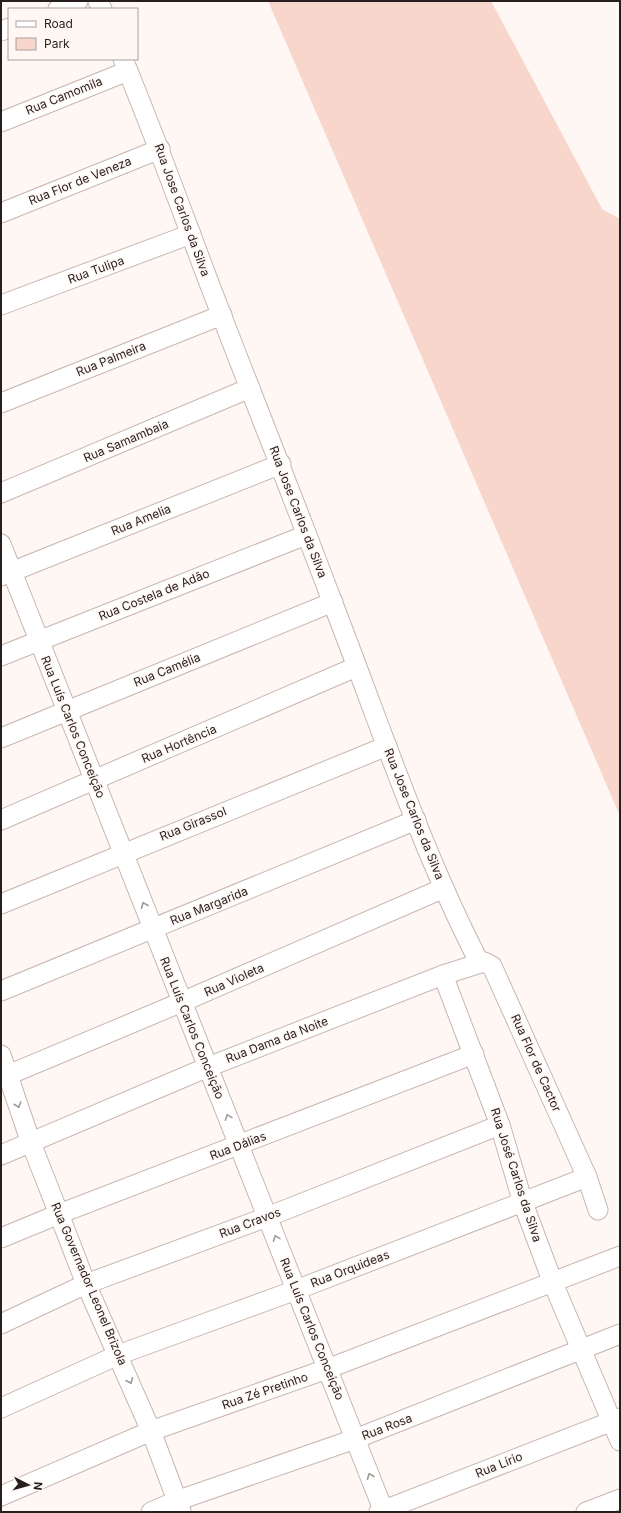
<svg xmlns="http://www.w3.org/2000/svg" width="621" height="1513" font-family="Inter,sans-serif">
<rect width="100%" height="100%" fill="#fff7f4"/>
<polygon fill="#f9d6cb" points="268,1 491,1 602,209 620,219 620,816"/>
<g fill="none" stroke-linecap="round" stroke-linejoin="round">
<g stroke="#c8b6b0" stroke-width="21">
<g id="street">
<polyline points="98,1 102,9"/>
<polyline points="58,9 78,1"/>
<polyline points="1,31 9,28"/>
<path d="M123,59C158,143 188,229 221,314C258,410 296,505 332,601C379,722 420,847 479,962"/>
<polyline points="1,122 128,71"/>
<polyline points="1,213 160,149"/>
<polyline points="1,305 191,234"/>
<polyline points="1,403 222,315"/>
<polyline points="1,493 250,388"/>
<polyline points="1,544 384,1512"/>
<polyline points="1,576 281,464"/>
<polyline points="1,656 306,535"/>
<polyline points="1,738 333,602"/>
<polyline points="1,820 356,667"/>
<polyline points="1,904 387,746"/>
<polyline points="443,975 500,1125 523,1203 553,1283 620,1441"/>
<polyline points="1,991 416,820"/>
<polyline points="1,1055 31,1143 59,1214 86,1284 151,1431 181,1511"/>
<polyline points="1,1078 182,1002 444,888"/>
<polyline points="1,1155 208,1067 443,975 484,962 492,966 587,1177 598,1210"/>
<polyline points="1,1238 59,1214 474,1054"/>
<polyline points="1,1324 86,1284 267,1217 500,1125"/>
<polyline points="1,1408 118,1355 296,1290 587,1177"/>
<polyline points="1,1496 151,1431 327,1369 620,1256"/>
<polyline points="151,1512 176,1501 355,1439 620,1334"/>
<polyline points="379,1512 620,1418"/>
<polyline points="586,1512 620,1499"/>
</g>
</g>
<use href="#street" stroke="#fff" stroke-width="19"/>
</g>
<defs><path id="oneway-chevron" d="M-2-3.5L2.5 0L-2 3.5" fill="none" stroke-width="1.6" stroke-linecap="round" stroke-linejoin="round"/></defs>
<g stroke="#9d9a99">
<use href="#oneway-chevron" transform="translate(144 905) rotate(-112)"/>
<use href="#oneway-chevron" transform="translate(18 1105) rotate(71)"/>
<use href="#oneway-chevron" transform="translate(228 1117) rotate(-111)"/>
<use href="#oneway-chevron" transform="translate(276 1238) rotate(-111)"/>
<use href="#oneway-chevron" transform="translate(130 1381) rotate(67)"/>
<use href="#oneway-chevron" transform="translate(370 1476) rotate(-112)"/>
</g>
<g text-anchor="middle" stroke-width="3" stroke-linejoin="round" paint-order="stroke">
<g font-size="12" fill="#261f1d" stroke="#fff7f4">
<text transform="translate(64 96) rotate(-22)" y="4">Rua Camomila</text>
<text transform="translate(80 181) rotate(-22)" y="4">Rua Flor de Veneza</text>
<text transform="translate(182 210) rotate(70)" y="4">Rua Jose Carlos da Silva</text>
<text transform="translate(96 270) rotate(-20)" y="4">Rua Tulipa</text>
<text transform="translate(111 359) rotate(-22)" y="4">Rua Palmeira</text>
<text transform="translate(126 441) rotate(-23)" y="4">Rua Samambaia</text>
<text transform="translate(298 512) rotate(69)" y="4">Rua Jose Carlos da Silva</text>
<text transform="translate(141 520) rotate(-22)" y="4">Rua Amelia</text>
<text transform="translate(154 595) rotate(-22)" y="4">Rua Costela de Adão</text>
<text transform="translate(167 670) rotate(-22)" y="4">Rua Camélia</text>
<text transform="translate(73 727) rotate(68)" y="4">Rua Luís Carlos Conceição</text>
<text transform="translate(179 744) rotate(-23)" y="4">Rua Hortência</text>
<text transform="translate(414 814) rotate(68)" y="4">Rua Jose Carlos da Silva</text>
<text transform="translate(193 824) rotate(-22)" y="4">Rua Girassol</text>
<text transform="translate(209 906) rotate(-22)" y="4">Rua Margarida</text>
<text transform="translate(234 980) rotate(-24)" y="4">Rua Violeta</text>
<text transform="translate(192 1028) rotate(68)" y="4">Rua Luís Carlos Conceição</text>
<text transform="translate(277 1040) rotate(-21)" y="4">Rua Dama da Noite</text>
<text transform="translate(536 1063) rotate(66)" y="4">Rua Flor de Cactor</text>
<text transform="translate(238 1146) rotate(-21)" y="4">Rua Dálias</text>
<text transform="translate(516 1175) rotate(72)" y="4">Rua José Carlos da Silva</text>
<text transform="translate(250 1223) rotate(-21)" y="4">Rua Cravos</text>
<text transform="translate(350 1269) rotate(-21)" y="4">Rua Orquideas</text>
<text transform="translate(89 1284) rotate(67)" y="4">Rua Governador Leonel Brizola</text>
<text transform="translate(312 1329) rotate(68)" y="4">Rua Luís Carlos Conceição</text>
<text transform="translate(265 1391) rotate(-19)" y="4">Rua Zé Pretinho</text>
<text transform="translate(387 1427) rotate(-21)" y="4">Rua Rosa</text>
<text transform="translate(499 1465) rotate(-22)" y="4">Rua Lírio</text>
</g>
</g>
<rect width="621" height="1513" fill="none" stroke="#261f1d" stroke-width="4"/>
<rect x="8" y="8" width="130" height="52" fill="#fff7f4" stroke="#a8a19e"/>
<rect x="16" y="21" width="20" height="6" fill="#ffffff" stroke="#a8a19e"/>
<text x="44" y="28" font-size="12" fill="#261f1d">Road</text>
<rect x="16" y="38" width="20" height="12" fill="#f9d6cb" stroke="#a8a19e"/>
<text x="44" y="48" font-size="12" fill="#261f1d">Park</text>
<g transform="translate(28 1485) rotate(96)" stroke="#fff7f4" stroke-width="3" paint-order="stroke">
<path d="M0-3L7 15L0 10L-7 15Z" fill="#261f1d"/>
<text y="-6" font-size="11" font-weight="bold" text-anchor="middle" fill="#261f1d">N</text>
</g>
</svg>
